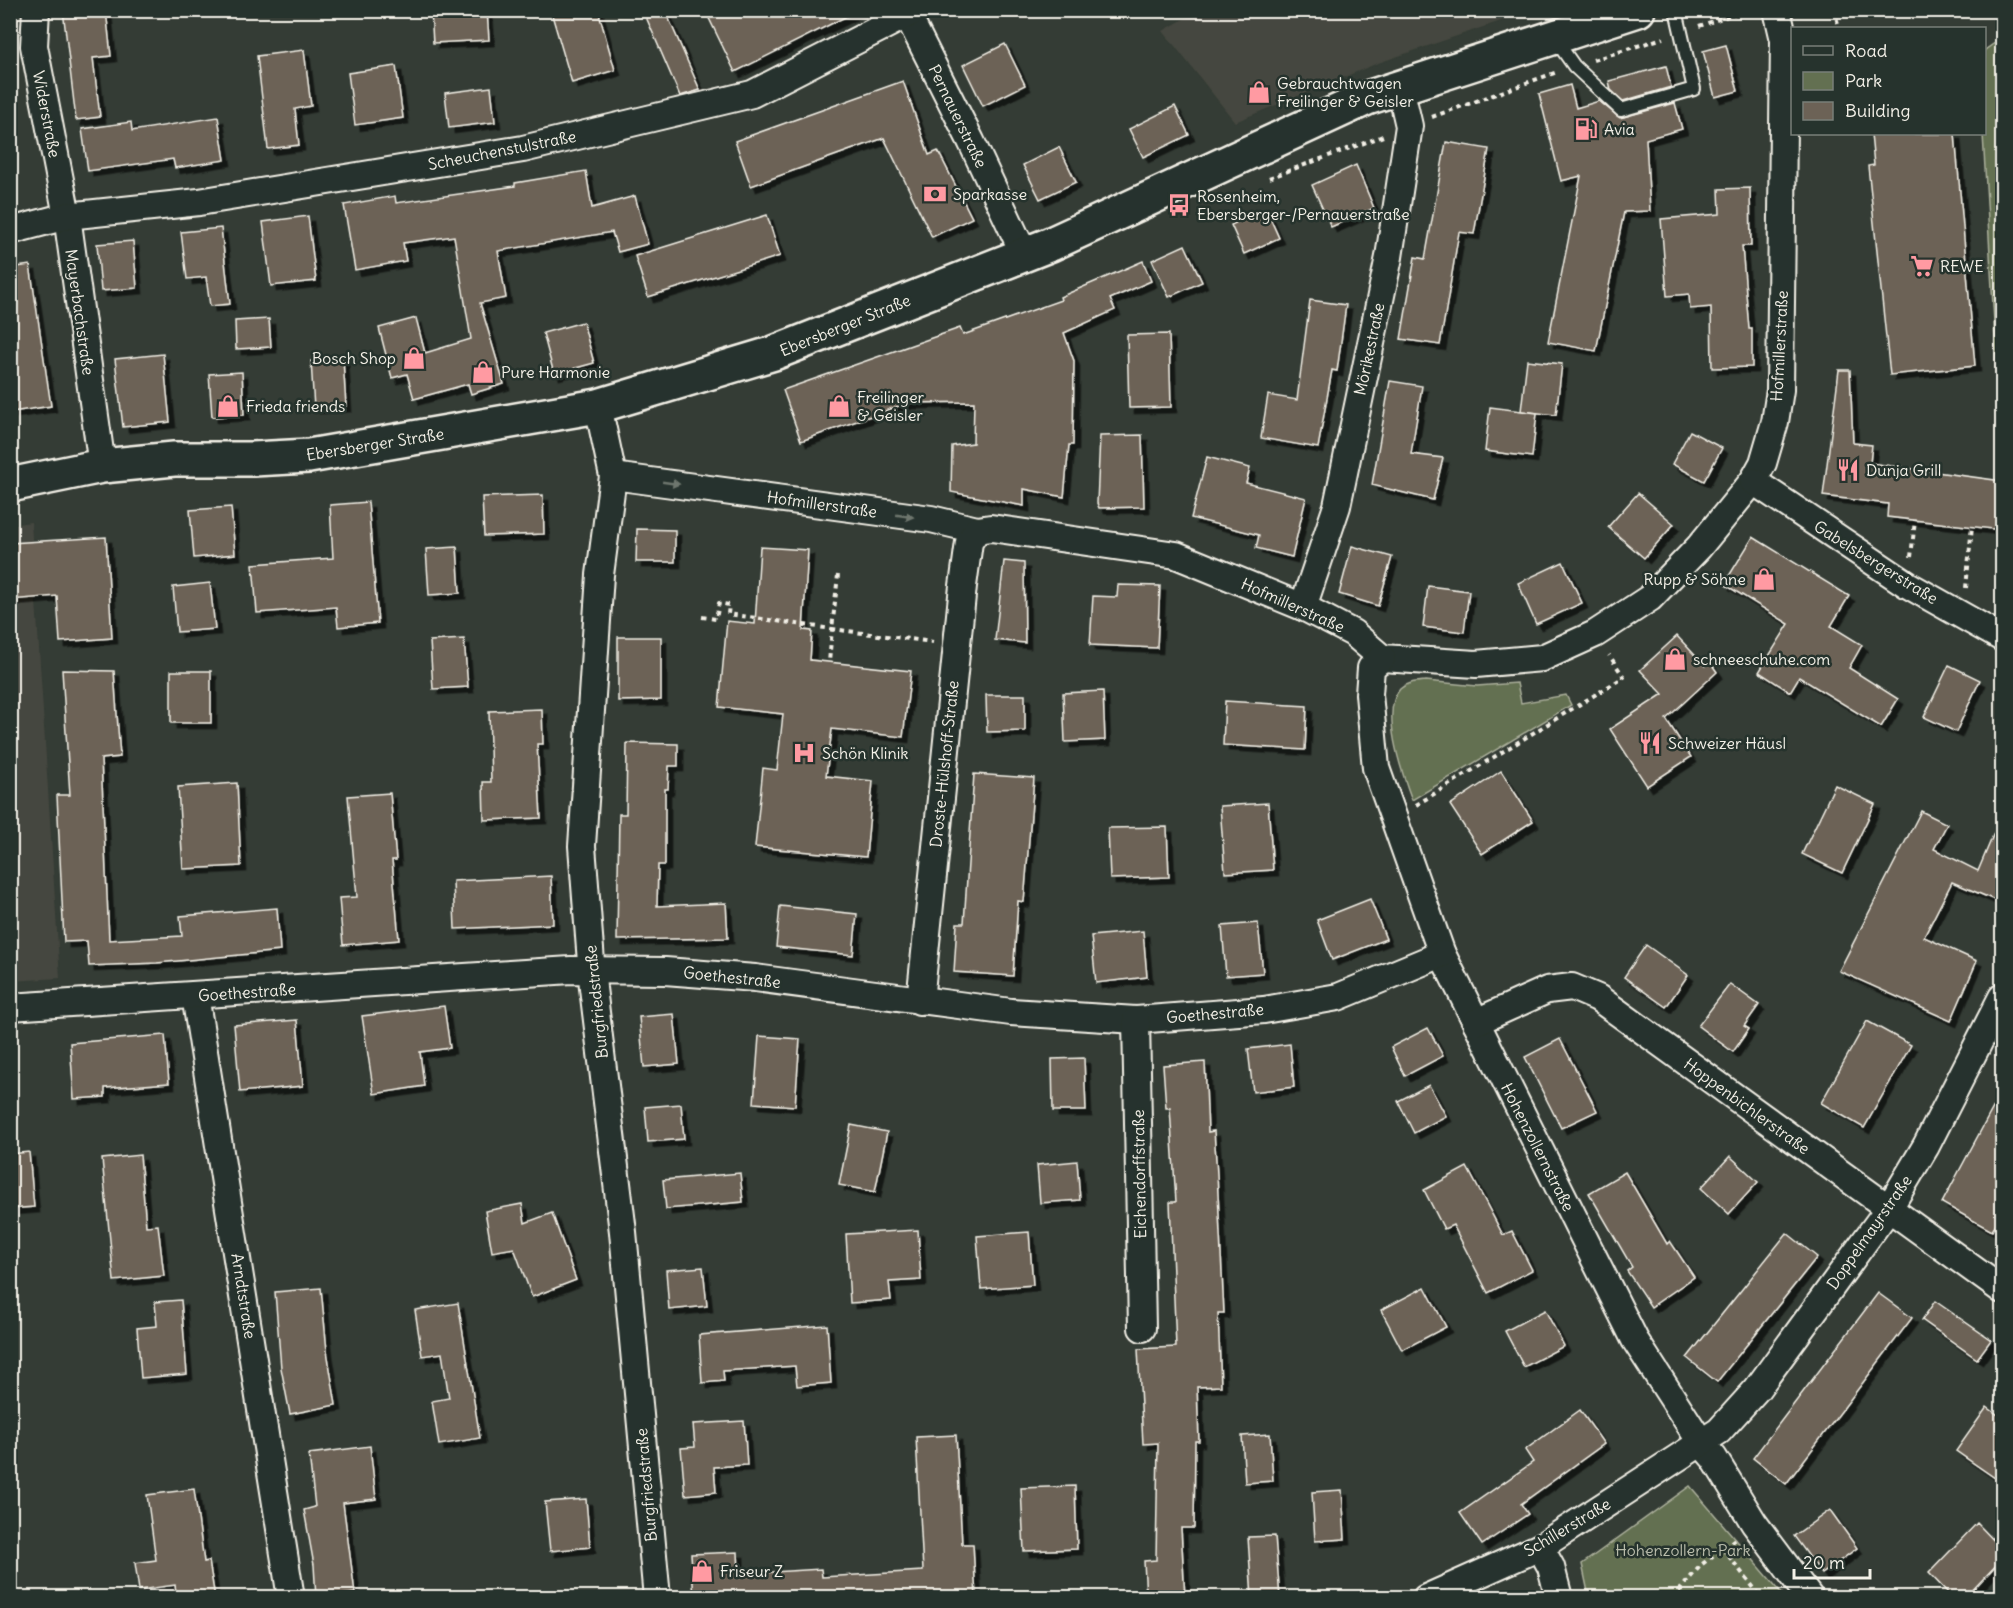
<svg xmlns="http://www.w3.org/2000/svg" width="2013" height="1608" font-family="Delius,sans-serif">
<defs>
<filter id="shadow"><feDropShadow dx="5.5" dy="5.5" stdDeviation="0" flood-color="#0009"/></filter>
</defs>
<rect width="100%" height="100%" fill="#343c35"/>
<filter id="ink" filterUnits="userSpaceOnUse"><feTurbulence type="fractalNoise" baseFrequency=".0167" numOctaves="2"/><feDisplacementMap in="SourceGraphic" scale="12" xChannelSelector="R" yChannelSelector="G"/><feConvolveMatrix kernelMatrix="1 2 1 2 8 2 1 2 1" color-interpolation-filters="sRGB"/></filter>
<g filter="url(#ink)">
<g fill="#45473f">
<polygon points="1198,11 1198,10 1530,11 1378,63 1235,122 1163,31"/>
<polygon points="31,522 60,978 11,981 10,525"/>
</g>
<g fill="#637051" stroke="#acb09c" stroke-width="1.5">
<polygon points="2002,38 2002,407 1999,408 1983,134 1985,50"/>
<path d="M1426,681L1477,686L1517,683L1521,703L1566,695L1571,705L1412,800C1403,776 1380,711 1400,689C1407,682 1417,682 1426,681Z"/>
<polygon points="1690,1486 1785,1597 1589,1597 1582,1564"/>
</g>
<g fill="#6c6256" stroke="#f4f1e8" stroke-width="1.5" filter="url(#shadow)">
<polygon points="63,10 106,10 111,56 93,58 100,117 76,120"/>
<polygon points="431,10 487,10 489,40 433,43"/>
<polygon points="568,10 598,10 615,70 572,83 552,15"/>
<polygon points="643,10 665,10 700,90 680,96"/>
<polygon points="705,10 859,10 735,72"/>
<polygon points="1005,44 1025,85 983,106 963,65"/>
<polygon points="1726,45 1738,91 1715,97 1703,51"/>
<polygon points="304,50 311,106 295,109 299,145 268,149 257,56"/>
<polygon points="396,66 403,118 355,125 348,73"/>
<polygon points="1666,66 1671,87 1623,101 1611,90 1609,81"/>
<polygon points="903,81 929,155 938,151 972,218 932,237 884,138 751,186 735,141"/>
<polygon points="1570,85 1576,108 1599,101 1620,118 1675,103 1682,129 1646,139 1650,211 1624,212 1596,351 1548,342 1581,176 1561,181 1539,94"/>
<polygon points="491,87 495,122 449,128 445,93"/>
<polygon points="1175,106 1189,135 1143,157 1129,129"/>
<polygon points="218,117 225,160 175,168 173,159 88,171 82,129 131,122 132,131"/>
<polygon points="1871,134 1955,134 1975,366 1890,375 1868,166 1874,165"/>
<polygon points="1446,142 1489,149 1474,234 1459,232 1440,345 1401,339 1415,257 1425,259"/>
<polygon points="1059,147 1076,182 1040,199 1023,165"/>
<polygon points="1356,165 1374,208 1331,227 1312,185"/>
<polygon points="586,171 592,208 635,196 648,244 618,252 612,232 498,251 506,298 480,303 504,384 471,394 468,384 414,399 407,374 392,378 379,328 416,318 425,353 471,339 454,236 403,243 406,261 355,270 344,205 395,196 396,203 515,186 515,183"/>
<polygon points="1750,188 1751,246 1742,246 1749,329 1752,329 1752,367 1712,368 1711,307 1690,309 1689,294 1667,296 1661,219 1720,214 1719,189"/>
<polygon points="1266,209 1279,238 1244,254 1231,225"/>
<polygon points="767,215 780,256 648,297 635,256"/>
<polygon points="308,216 316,281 271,286 263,222"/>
<polygon points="221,228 230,304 210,306 206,277 187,279 181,232"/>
<polygon points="133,241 137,288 101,291 97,244"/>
<polygon points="1185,245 1202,282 1169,297 1152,260"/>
<polygon points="1143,261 1151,281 1110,299 1115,310 1064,333 1074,361 1073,445 1069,445 1064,497 1024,489 1024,506 951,492 952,446 973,443 974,402 907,403 801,441 783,390 960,328 963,335 1061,300 1060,297"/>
<polygon points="30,265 51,406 12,412 10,268"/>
<polygon points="1310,300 1346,305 1337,371 1332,370 1318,448 1261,438 1268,395 1297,400"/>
<polygon points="269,319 271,347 236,349 235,321"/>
<polygon points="583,322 594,363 554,374 543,333"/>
<polygon points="1169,334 1171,407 1129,408 1127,335"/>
<polygon points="163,354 170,422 123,427 115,359"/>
<polygon points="343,359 346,406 314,408 311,361"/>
<polygon points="1527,360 1562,364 1556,415 1521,411"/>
<polygon points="1839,370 1850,370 1853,443 1872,445 1870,463 2002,481 2002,530 1887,517 1888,504 1823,496"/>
<polygon points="242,372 244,415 212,417 209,374"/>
<polygon points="1390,381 1422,386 1411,454 1443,458 1433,500 1372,485"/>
<polygon points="1490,407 1537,413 1532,457 1485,451"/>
<polygon points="1690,431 1722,448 1704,481 1672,464"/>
<polygon points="1142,435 1144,507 1099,508 1097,503 1100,436"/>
<polygon points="1207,457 1250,468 1246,483 1306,498 1292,557 1256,548 1259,535 1191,518"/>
<polygon points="1638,493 1674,524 1644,558 1608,527"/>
<polygon points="543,495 544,534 484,536 482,497"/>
<polygon points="368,502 378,623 338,627 336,607 257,613 253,564 333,558 330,505"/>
<polygon points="231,507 235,554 194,558 190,510"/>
<polygon points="637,529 675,530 675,562 636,562"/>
<polygon points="106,537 112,638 60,642 57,596 10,600 10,543"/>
<polygon points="1753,537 1849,596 1831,626 1862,645 1849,668 1898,699 1881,727 1799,677 1790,692 1759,672 1789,624 1724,584"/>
<polygon points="1352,546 1392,557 1378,606 1339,594"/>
<polygon points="457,547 460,593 429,595 426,549"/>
<polygon points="760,547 808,550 803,630 812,631 810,660 911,671 903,737 832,729 826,776 873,781 866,857 755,847 763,768 777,770 783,714 719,707 727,621 755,624"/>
<polygon points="1004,561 1024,563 1025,643 995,640"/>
<polygon points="1563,562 1582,603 1536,624 1518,583"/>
<polygon points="210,583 215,629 177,632 173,587"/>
<polygon points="1118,585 1160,586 1157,648 1090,645 1093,596 1117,597"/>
<polygon points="1428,586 1469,591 1464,632 1423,627"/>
<polygon points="1677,636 1705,666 1710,662 1717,672 1666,719 1691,757 1647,786 1610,729 1663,694 1640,670"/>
<polygon points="618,637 661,637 661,700 618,701"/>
<polygon points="464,639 468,687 433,689 430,641"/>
<polygon points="1949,665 1980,680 1956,732 1924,717"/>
<polygon points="62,670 114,671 120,757 101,759 109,940 182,936 180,916 277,908 280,951 157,963 89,966 87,941 64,942 57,795 70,795"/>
<rect x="171" y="671" width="40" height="52"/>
<polygon points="1103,691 1105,740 1065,742 1063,693"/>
<polygon points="986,695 1025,695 1025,731 987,732"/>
<polygon points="1225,701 1307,706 1305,750 1223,745"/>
<polygon points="542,709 543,744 537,744 541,818 484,820 483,782 491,782 489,711"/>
<polygon points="627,743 678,744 678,766 669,766 668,789 665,789 665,865 658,865 657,906 726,903 728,938 617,940 619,814 626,814"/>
<polygon points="1501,771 1533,821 1482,854 1450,805"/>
<polygon points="974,774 1034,778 1024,902 1018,901 1013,976 954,972 957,923 964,923"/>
<polygon points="237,783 241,866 183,869 178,787"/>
<polygon points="1835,785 1875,804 1842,873 1802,854"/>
<polygon points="390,793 396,860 392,860 399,940 343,945 339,898 357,897 348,796"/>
<polygon points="1268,803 1273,870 1225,873 1220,806"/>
<polygon points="1921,811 1947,824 1934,849 1978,871 2002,814 2002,903 1952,882 1924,937 1977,961 1951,1021 1839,971"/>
<polygon points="1167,827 1169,877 1110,879 1108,828"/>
<polygon points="551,876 553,924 455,929 453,881"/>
<polygon points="1370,899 1386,939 1332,960 1317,920"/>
<polygon points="780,906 857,914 853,955 776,947"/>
<polygon points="1258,923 1263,973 1226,976 1222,926"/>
<polygon points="1143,931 1147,977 1096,983 1091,936"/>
<polygon points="1646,945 1688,975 1666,1007 1624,977"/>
<polygon points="1730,984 1759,1005 1744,1026 1749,1029 1733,1052 1698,1026"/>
<polygon points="444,1006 450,1048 420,1052 424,1086 374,1094 362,1016"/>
<polygon points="674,1014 679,1064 644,1067 639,1017"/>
<polygon points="297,1020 303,1086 240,1092 234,1025"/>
<polygon points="1867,1021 1911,1045 1864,1128 1821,1103"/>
<polygon points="1428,1028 1443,1056 1405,1076 1391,1047"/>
<polygon points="165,1035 169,1083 105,1088 105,1097 74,1099 70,1043"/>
<polygon points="759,1036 800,1039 795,1106 754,1103"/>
<polygon points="1560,1039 1597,1111 1561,1128 1525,1057"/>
<polygon points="1290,1044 1294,1087 1253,1092 1248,1049"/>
<polygon points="1084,1058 1086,1111 1053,1111 1052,1059"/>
<polygon points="1205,1062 1208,1132 1214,1131 1217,1174 1224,1313 1218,1313 1221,1386 1197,1387 1199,1441 1195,1441 1194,1528 1181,1528 1185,1598 1146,1598 1144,1561 1156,1560 1158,1443 1143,1444 1138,1349 1176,1347 1170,1202 1176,1202 1170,1108 1166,1108 1163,1065"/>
<polygon points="1429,1085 1446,1116 1414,1133 1398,1101"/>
<polygon points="2002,1091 2002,1212 1992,1231 1942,1203"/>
<polygon points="681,1104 684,1139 648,1142 645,1107"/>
<polygon points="851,1125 887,1132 875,1192 839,1185"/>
<polygon points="29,1152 34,1207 10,1209 10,1154"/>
<polygon points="140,1155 146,1226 158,1225 164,1276 114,1281 102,1159"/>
<polygon points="1730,1156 1758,1182 1729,1214 1701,1188"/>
<polygon points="1077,1161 1080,1200 1040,1203 1037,1165"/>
<polygon points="1467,1167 1503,1235 1512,1231 1532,1270 1488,1293 1453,1225 1444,1229 1424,1190"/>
<polygon points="1625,1172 1667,1244 1670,1241 1694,1277 1651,1307 1627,1271 1632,1267 1589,1193"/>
<polygon points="740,1173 743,1202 666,1209 663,1180"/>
<polygon points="522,1204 525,1223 552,1213 576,1280 532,1297 514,1248 492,1252 485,1211"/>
<polygon points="918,1230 921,1280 889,1282 891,1300 850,1303 846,1234"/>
<polygon points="1029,1232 1033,1285 981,1289 977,1236"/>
<polygon points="1787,1233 1817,1257 1717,1382 1687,1358"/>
<polygon points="703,1267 707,1306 669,1310 666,1270"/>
<polygon points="1425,1287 1446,1327 1402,1350 1381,1310"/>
<polygon points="321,1288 327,1351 336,1405 290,1414 281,1368 275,1292"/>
<polygon points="1878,1293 1912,1318 1786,1484 1753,1458"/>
<polygon points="181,1300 187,1374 141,1378 137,1328 157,1326 155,1302"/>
<polygon points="1935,1301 1991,1340 1977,1359 1922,1320"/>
<polygon points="458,1303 480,1438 439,1445 432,1401 449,1398 442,1353 422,1356 415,1310"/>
<polygon points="1545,1310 1564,1346 1524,1367 1505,1331"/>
<polygon points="827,1325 831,1383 797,1386 795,1366 723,1371 724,1381 702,1383 699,1335"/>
<polygon points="1987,1407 2002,1418 2002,1468 1995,1478 1956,1451"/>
<polygon points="1580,1410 1604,1444 1521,1504 1528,1514 1482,1545 1460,1513 1533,1462 1525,1450"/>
<polygon points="744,1421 747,1465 714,1467 716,1492 685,1495 681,1448 695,1447 693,1424"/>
<polygon points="1270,1434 1273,1481 1245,1483 1242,1436"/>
<polygon points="956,1435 962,1544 973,1544 976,1598 694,1598 691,1554 738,1552 739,1574 821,1569 822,1577 923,1571 916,1437"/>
<polygon points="370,1446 376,1499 343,1503 355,1593 316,1598 314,1565 304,1510 315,1507 309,1454"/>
<polygon points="1075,1486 1077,1549 1024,1551 1021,1488"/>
<polygon points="194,1489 204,1562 209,1561 215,1598 177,1598 175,1585 139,1590 135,1563 156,1560 147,1495"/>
<polygon points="1342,1490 1345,1539 1315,1541 1312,1492"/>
<polygon points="586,1499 590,1547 550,1551 545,1502"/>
<polygon points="1830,1510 1857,1548 1822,1574 1794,1536"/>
<polygon points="1977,1523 2002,1549 2002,1559 1965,1598 1953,1598 1929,1573"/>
<polygon points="1275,1536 1280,1598 1252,1598 1248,1537"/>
</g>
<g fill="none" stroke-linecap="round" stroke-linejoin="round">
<g stroke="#f4f1e8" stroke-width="16">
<polyline id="lane" points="1555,39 1574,66 1621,110 1694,89 1676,10"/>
</g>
<g stroke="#f4f1e8" stroke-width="30">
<g id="street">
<polyline points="36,10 34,46 67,216 102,466"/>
<polyline points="905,10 971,141 1024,254"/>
<polyline points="10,231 67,216 199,202 523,149 752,94 916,10"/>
<polyline points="598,406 613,476 600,575 582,846 593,988 623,1232 657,1598"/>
<polyline points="613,476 931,519 977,530 991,528 1176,555 1303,607 1353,633 1382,658 1476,664 1542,658 1595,634 1650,598 1699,547 1753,481 1763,463 1775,422 1780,390 1784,40 1777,10"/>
<polyline points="1753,481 1908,585 2002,638"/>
<polyline points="1303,607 1337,506 1389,257 1409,126 1400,87"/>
<polyline points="1382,658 1371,668 1369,694 1376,768 1442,954 1635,1340 1702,1444 1714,1458 1754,1523 1810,1598"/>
<polyline points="195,995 291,1598"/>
<polyline points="920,1001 963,586 969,542 977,530"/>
<polyline points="10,1007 571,970 665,971 755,978 1011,1012 1136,1020 1264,1010 1338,997 1442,954"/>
<polyline points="1136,1020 1142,1328"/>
<polyline points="1476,1022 1547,990 1572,987 1598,998 2002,1290"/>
<polyline points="1540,1547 1551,1567 1559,1598"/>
<polyline points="1426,1598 1540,1547 1719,1431 1757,1389 1889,1208 1926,1146 2002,997"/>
</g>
</g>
<g stroke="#f4f1e8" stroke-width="38">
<polyline id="secondary" points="10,485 102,466 174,459 253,459 309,456 598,406 774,353 1051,244 1367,98 1638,10"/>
</g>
<g stroke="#f4f1e8" stroke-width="4" stroke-dasharray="4.5 4.5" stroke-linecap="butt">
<polyline points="1834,10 1839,27"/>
<polyline points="1699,26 1745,10"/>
<polyline points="1593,60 1663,38"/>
<polyline points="1432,117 1557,72"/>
<polyline points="1269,178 1383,136"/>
<polyline points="1911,557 1915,520"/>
<polyline points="838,575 832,629 933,642"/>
<polyline points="1966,588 1972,526"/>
<polyline points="702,617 716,619 719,603 729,605 728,614 832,629 829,662"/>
<polyline points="1416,805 1624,677 1609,655"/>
<polyline points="1723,1549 1762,1598"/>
<polyline points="1673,1598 1701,1565 1735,1539"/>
</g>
<use href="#lane" stroke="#26332d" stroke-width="12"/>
<use href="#street" stroke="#26332d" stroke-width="26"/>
<use href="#secondary" stroke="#26332d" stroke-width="33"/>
</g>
<defs><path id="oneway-solid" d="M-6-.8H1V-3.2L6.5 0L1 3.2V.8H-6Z" transform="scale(1.5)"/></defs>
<g fill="#6e766e">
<use href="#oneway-solid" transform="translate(671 483) rotate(8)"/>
<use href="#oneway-solid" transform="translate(905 516) rotate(8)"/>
</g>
</g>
<defs>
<g id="shop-bare" transform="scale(1.8)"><path d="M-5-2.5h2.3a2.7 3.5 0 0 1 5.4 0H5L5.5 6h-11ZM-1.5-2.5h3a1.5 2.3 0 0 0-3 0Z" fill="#ff9aa2" stroke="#26332d" stroke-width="2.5" paint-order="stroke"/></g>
<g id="fuel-bare" transform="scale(1.8)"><path d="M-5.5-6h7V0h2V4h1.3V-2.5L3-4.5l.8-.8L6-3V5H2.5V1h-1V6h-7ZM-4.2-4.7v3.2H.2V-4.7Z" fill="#ff9aa2" stroke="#26332d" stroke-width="2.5" paint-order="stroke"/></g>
<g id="bank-bare" transform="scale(1.8)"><path d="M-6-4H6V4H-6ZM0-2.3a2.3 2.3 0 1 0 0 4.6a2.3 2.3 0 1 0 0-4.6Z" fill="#ff9aa2" stroke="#26332d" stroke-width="2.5" paint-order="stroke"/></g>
<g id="bus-bare" transform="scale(1.8)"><path d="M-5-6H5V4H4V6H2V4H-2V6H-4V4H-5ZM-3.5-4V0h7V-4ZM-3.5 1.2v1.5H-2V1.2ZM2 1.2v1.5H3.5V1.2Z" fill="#ff9aa2" stroke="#26332d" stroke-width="2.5" paint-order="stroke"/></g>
<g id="supermarket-bare" transform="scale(1.8)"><path d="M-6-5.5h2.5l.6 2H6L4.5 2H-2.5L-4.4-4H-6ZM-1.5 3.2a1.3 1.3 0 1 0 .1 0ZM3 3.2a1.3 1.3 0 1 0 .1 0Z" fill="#ff9aa2" stroke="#26332d" stroke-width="2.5" paint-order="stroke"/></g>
<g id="restaurant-bare" transform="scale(1.8)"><path d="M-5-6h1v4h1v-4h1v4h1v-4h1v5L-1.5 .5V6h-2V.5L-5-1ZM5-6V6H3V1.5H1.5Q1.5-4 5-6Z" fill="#ff9aa2" stroke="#26332d" stroke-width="2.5" paint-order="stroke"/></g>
<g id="hospital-bare" transform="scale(1.8)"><path d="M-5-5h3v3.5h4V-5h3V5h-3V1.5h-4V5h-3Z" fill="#ff9aa2" stroke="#26332d" stroke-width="2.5" paint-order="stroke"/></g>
</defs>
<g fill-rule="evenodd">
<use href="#shop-bare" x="1259" y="92"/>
<use href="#fuel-bare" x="1586" y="129"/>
<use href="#bank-bare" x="935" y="194"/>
<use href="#bus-bare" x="1179" y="205"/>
<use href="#supermarket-bare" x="1922" y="266"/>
<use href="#shop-bare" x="414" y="358"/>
<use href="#shop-bare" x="483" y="372"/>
<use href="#shop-bare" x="228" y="406"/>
<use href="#shop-bare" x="839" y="406"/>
<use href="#restaurant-bare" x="1848" y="470"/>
<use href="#shop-bare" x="1764" y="579"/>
<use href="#shop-bare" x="1675" y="659"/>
<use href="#restaurant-bare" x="1650" y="743"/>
<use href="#hospital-bare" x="804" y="753"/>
<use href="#shop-bare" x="702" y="1571"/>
</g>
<g text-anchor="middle" stroke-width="5" stroke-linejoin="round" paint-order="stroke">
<g font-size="16" fill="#f4f1e8" stroke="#26332d" text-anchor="start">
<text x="1277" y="89">Gebrauchtwagen<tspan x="1277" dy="18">Freilinger &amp; Geisler</tspan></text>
<text x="1604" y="135">Avia</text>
<text x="953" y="200">Sparkasse</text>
<text x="1197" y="202">Rosenheim,<tspan x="1197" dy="18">Ebersberger-/Pernauerstraße</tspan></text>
<text x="1940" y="272">REWE</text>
<text x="396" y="364" text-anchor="end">Bosch Shop</text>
<text x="501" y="378">Pure Harmonie</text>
<text x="857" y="403">Freilinger<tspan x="857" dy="18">&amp; Geisler</tspan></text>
<text x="246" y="412">Frieda friends</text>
<text x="1866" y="476">Dunja Grill</text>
<text x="1746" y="585" text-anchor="end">Rupp &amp; Söhne</text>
<text x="1693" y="665">schneeschuhe.com</text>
<text x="1668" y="749">Schweizer Häusl</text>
<text x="822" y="759">Schön Klinik</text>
<text x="720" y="1577">Friseur Z</text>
</g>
<g font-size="16" fill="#f4f1e8" stroke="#26332d">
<text transform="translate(47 114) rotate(79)" y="6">Widerstraße</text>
<text transform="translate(958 116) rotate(64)" y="6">Pernauerstraße</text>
<text transform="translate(502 150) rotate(-11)" y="6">Scheuchenstulstraße</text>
<text transform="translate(80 312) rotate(82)" y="6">Mayerbachstraße</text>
<text transform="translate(845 325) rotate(-22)" y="6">Ebersberger Straße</text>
<text transform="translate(1779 346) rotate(-87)" y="6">Hofmillerstraße</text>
<text transform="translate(1369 349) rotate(-78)" y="6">Mörikestraße</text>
<text transform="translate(375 444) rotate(-9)" y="6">Ebersberger Straße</text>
<text transform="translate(822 504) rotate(8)" y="6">Hofmillerstraße</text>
<text transform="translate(1876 562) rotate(32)" y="6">Gabelsbergerstraße</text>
<text transform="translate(1293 605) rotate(24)" y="6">Hofmillerstraße</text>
<text transform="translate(944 764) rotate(-84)" y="6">Droste-Hülshoff-Straße</text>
<text transform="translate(732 977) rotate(6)" y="6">Goethestraße</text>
<text transform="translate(247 992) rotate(-4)" y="6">Goethestraße</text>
<text transform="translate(596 1002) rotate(-96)" y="6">Burgfriedstraße</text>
<text transform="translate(1215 1013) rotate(-5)" y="6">Goethestraße</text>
<text transform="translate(1747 1106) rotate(36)" y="6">Hoppenbichlerstraße</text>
<text transform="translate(1538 1147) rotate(63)" y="6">Hohenzollernstraße</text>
<text transform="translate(1139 1174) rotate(-91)" y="6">Eichendorffstraße</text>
<text transform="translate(1869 1232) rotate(-55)" y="6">Doppelmayrstraße</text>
<text transform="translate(244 1296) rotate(81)" y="6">Arndtstraße</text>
<text transform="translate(646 1485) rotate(-95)" y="6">Burgfriedstraße</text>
<text transform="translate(1567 1527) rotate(-31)" y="6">Schillerstraße</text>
</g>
<g font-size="16" fill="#babdac" stroke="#26332d">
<text x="1683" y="1556">Hohenzollern-Park</text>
</g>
</g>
<rect width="2013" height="1608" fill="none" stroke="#26332d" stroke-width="36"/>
<rect x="18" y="18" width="1977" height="1572" fill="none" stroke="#f4f1e8" stroke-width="2" filter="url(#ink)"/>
<rect x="1791" y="27" width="195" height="108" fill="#26332d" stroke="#787f78" stroke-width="1.5"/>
<rect x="1803" y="46" width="30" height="9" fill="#26332d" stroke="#787f78" stroke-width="1.5"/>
<text x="1845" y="57" font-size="18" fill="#f4f1e8">Road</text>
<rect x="1803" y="72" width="30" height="18" fill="#637051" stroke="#787f78" stroke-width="1.5"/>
<text x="1845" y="87" font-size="18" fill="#f4f1e8">Park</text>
<rect x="1803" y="102" width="30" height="18" fill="#6c6256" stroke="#787f78" stroke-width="1.5"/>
<text x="1845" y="117" font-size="18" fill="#f4f1e8">Building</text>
<path d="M1794 1569v9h76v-9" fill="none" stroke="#f4f1e8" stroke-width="3"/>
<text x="1803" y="1569" font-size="18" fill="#f4f1e8" stroke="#26332d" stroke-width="4.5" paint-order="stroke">20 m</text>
</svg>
